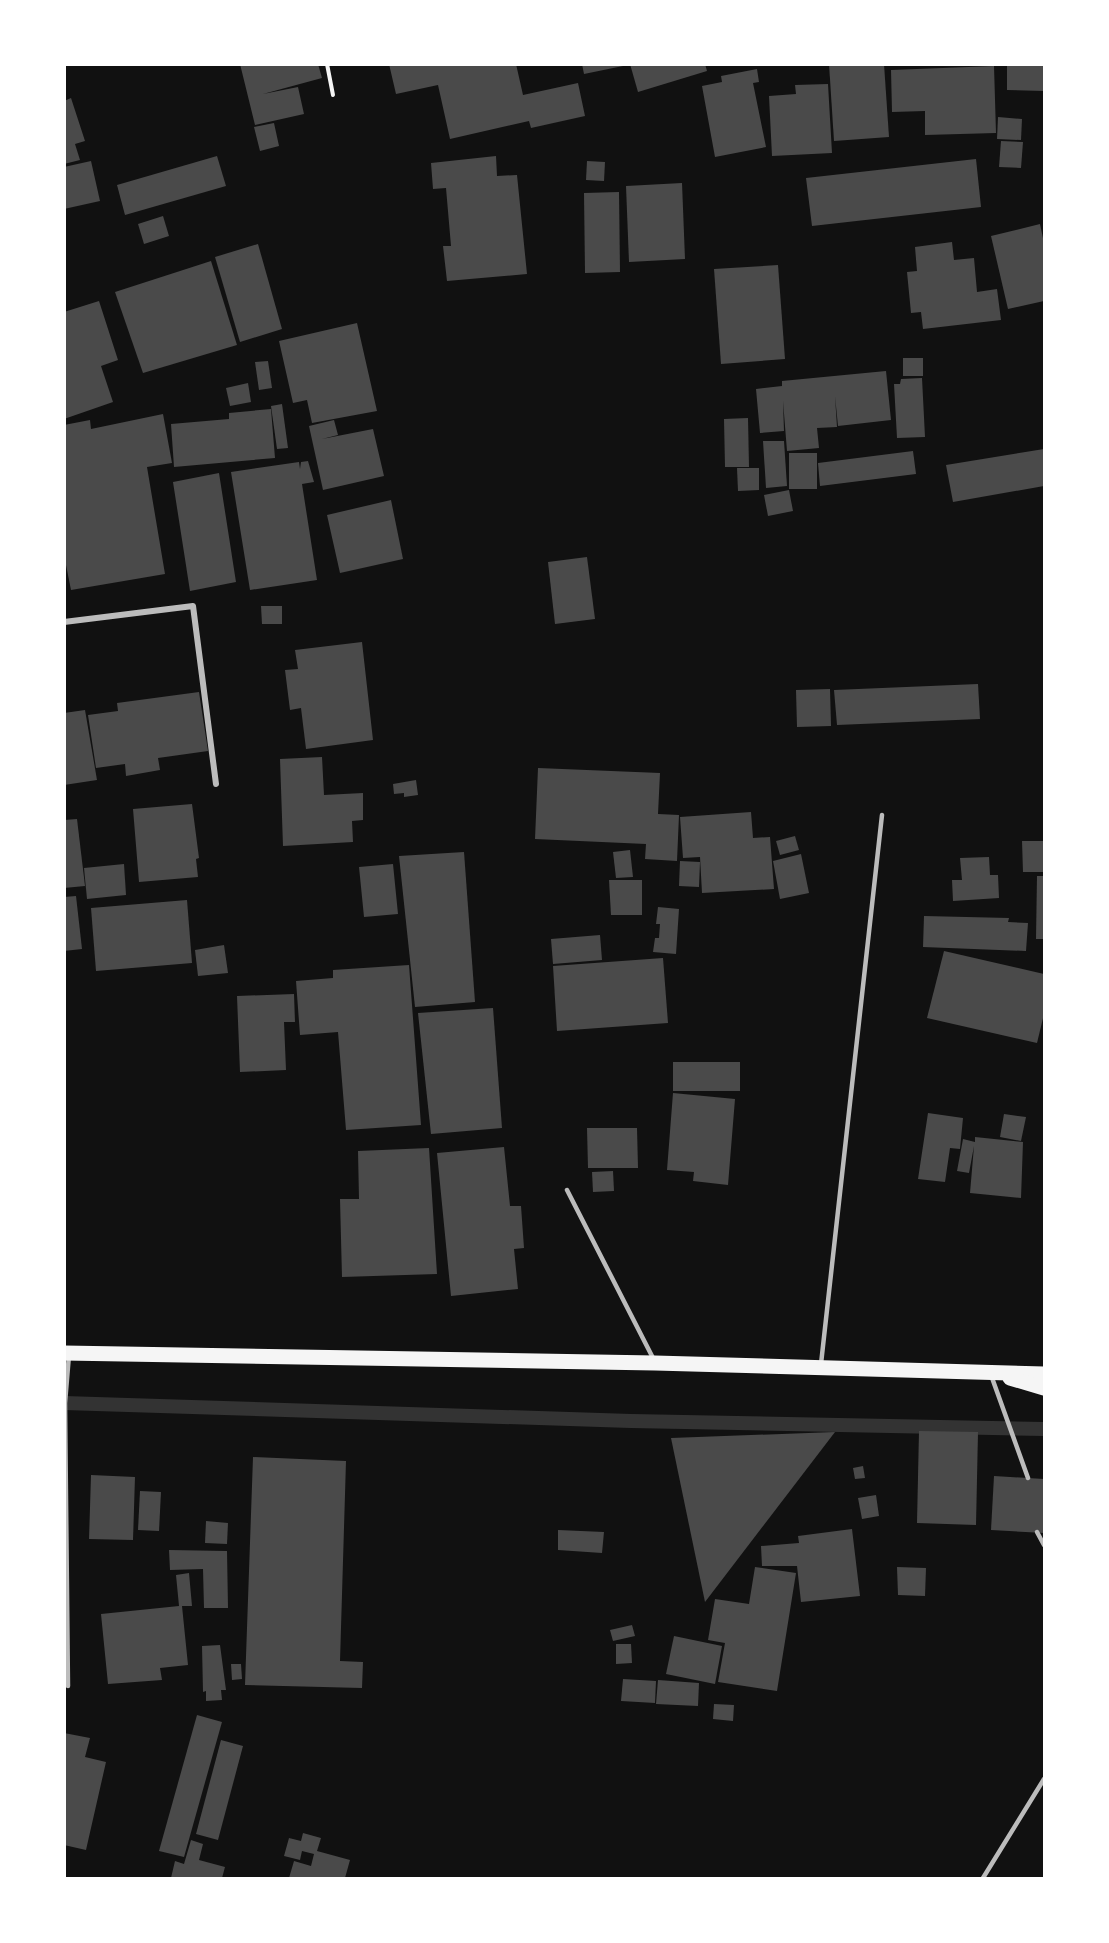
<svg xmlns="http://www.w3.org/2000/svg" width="1109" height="1943" font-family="'Fira Sans Condensed',sans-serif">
<rect width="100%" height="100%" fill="#111"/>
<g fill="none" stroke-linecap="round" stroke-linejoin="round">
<polyline stroke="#333" stroke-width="14" points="64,1403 631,1421 1044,1429"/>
</g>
<g fill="#4a4a4a">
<polygon points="240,64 318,64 322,78 263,94 298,87 304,114 255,125"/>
<polygon points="389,64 516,64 523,95 578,83 585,116 531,128 529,121 450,139 438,85 396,94"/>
<polygon points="582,64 623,64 623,66 584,74"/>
<polygon points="630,64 705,64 707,71 638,92"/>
<polygon points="829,64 884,64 889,137 834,141"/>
<polygon points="1007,64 1044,64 1044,91 1007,90"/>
<polygon points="994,66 996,133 925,135 925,111 892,112 891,70"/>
<polygon points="757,69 759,82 753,83 766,147 715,157 702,86 722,82 721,76"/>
<polygon points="828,84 832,153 772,156 769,96 796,94 795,85"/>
<polygon points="71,98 85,141 75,144 80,160 64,164 64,101"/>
<polygon points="998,117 1022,119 1021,140 997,139"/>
<polygon points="274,123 279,146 260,151 254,127"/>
<polygon points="1001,141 1023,142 1021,168 999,167"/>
<polygon points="217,156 226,186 125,215 117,185"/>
<polygon points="496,156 497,176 517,175 527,274 447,281 443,246 451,246 446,188 433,189 431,163"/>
<polygon points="976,159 981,207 812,226 806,178"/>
<polygon points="91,161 100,201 64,209 64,167"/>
<polygon points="587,161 605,162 604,181 586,180"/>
<polygon points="682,183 685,259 629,262 626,186"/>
<polygon points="619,192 620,272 585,273 584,193"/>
<polygon points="163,216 169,236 144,244 138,224"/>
<polygon points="1040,224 1044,243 1044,301 1008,309 991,236"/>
<polygon points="952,242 954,260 974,258 977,292 997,289 1001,320 923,329 921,312 911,313 907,272 917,271 915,247"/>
<polygon points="258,244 282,329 240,342 215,257"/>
<polygon points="211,261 237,345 143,373 115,292"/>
<polygon points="778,265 785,359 721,364 714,269"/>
<polygon points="99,301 118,360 101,366 113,402 64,419 64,312"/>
<polygon points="357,323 377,411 312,423 307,400 293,403 279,341"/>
<rect x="903" y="358" width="20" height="18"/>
<polygon points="268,361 272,388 259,390 255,362"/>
<polygon points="886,371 891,420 838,426 835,396 837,427 817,428 819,448 787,451 783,401 784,431 760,433 756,389 782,386 782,381"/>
<polygon points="922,378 925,437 897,438 894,384 900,384 901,379"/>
<polygon points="248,383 251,402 230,406 226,388"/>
<polygon points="282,404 288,448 277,449 271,406"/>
<polygon points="271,409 275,458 174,467 171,424 229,419 229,413"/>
<polygon points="163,414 172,463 147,467 165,574 71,590 64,555 64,425 90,420 91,429"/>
<polygon points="748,418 749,467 725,467 724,419"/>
<polygon points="334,420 338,435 322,439 373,429 384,476 323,490 309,426"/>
<polygon points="763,441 784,441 787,486 766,488"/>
<polygon points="1044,449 1044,486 953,502 946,465"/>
<polygon points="913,451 916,474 820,486 818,463"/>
<rect x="789" y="453" width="28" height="36"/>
<polygon points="308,461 314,482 302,484 317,580 250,590 231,472 299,462 300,469 301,462"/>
<polygon points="737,468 759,468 759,490 738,491"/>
<polygon points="219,473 236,582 190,591 173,482"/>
<polygon points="789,490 793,511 768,516 764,495"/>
<polygon points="391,500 403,559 340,573 327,515"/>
<polygon points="587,557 595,619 555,624 548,562"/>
<polygon points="261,606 282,606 282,624 262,624"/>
<polygon points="362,642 373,740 306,749 301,708 290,710 285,670 298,669 295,650"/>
<polygon points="978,684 980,719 837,725 834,690"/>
<polygon points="830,689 831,726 797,727 796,690"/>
<polygon points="199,692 208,751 158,758 160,770 126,776 125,764 96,768 88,715 118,711 117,703"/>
<polygon points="85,710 97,780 64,785 64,713"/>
<polygon points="322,757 324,795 363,793 363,820 352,821 353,842 283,846 280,759"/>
<polygon points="538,768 660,773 658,814 679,815 677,861 645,859 646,844 535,839"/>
<polygon points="416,780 418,795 404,797 404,793 394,794 393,784"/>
<polygon points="192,804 199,858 196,859 198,877 139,882 133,809"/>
<polygon points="751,812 753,838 770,837 774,889 702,893 700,857 683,858 680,817"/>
<polygon points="77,819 85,886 64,888 64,820"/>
<polygon points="795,836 799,850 780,855 776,841"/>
<polygon points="1022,841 1044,841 1044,872 1023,872"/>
<polygon points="630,850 633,877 616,878 613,852"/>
<polygon points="464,852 475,1002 415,1007 399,856"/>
<polygon points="801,854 809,893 780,899 773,861"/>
<polygon points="989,857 990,875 998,875 999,898 953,901 952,880 962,880 960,858"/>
<polygon points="680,861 700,862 699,887 679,886"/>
<polygon points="124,864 126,895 87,899 84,868"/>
<polygon points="393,864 398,914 364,917 359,867"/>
<polygon points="1037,876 1044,876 1044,939 1036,939"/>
<polygon points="609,880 642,880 642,915 611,915"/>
<polygon points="76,896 82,949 64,951 64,897"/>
<polygon points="187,900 192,963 96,971 91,908"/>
<polygon points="658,907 679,909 676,954 653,952 655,938 659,938 660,924 656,924"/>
<polygon points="924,916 1009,918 1008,922 1028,923 1026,951 923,947"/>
<polygon points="600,935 602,960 553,964 551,939"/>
<polygon points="224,945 228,973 198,976 195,950"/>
<polygon points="944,951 1044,974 1044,1014 1037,1043 927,1018"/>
<polygon points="663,958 668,1023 557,1031 553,966"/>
<polygon points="409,965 421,1125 346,1130 338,1032 300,1035 296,981 333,978 333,970"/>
<polygon points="294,994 295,1022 284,1022 286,1070 240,1072 237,996"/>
<polygon points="493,1008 502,1128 431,1134 418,1013"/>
<rect x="673" y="1062" width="67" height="29"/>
<polygon points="673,1093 735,1099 728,1185 693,1181 694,1172 667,1170"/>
<polygon points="928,1113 963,1118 960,1149 950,1148 945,1182 918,1179"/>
<polygon points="1004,1114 1026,1117 1021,1141 1000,1137"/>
<polygon points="587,1128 637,1128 638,1168 588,1168"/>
<polygon points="975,1137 1023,1142 1021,1198 970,1193 974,1146 969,1173 957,1171 963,1139 975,1142"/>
<polygon points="504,1147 510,1206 521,1206 524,1248 514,1249 518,1289 451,1296 437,1153"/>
<polygon points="429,1148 437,1274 342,1277 340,1199 359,1199 358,1151"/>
<polygon points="613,1171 614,1191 593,1192 592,1172"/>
<polygon points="919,1431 978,1432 976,1525 917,1523"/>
<polygon points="835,1432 705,1602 671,1438"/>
<polygon points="253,1457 346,1461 340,1661 363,1662 362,1688 245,1685"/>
<polygon points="863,1466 865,1478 855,1479 853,1468"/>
<polygon points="91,1475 135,1477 133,1540 89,1539"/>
<polygon points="994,1476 1044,1479 1044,1533 991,1530"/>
<polygon points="140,1491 161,1492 159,1531 138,1530"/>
<polygon points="876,1495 879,1516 862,1519 858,1498"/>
<polygon points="206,1521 228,1523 227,1544 205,1543"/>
<polygon points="852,1529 860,1596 801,1602 797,1566 762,1566 761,1546 799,1543 798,1536"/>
<polygon points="558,1530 604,1532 602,1553 558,1550"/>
<polygon points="169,1550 227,1551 228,1608 204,1608 203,1569 170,1570"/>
<polygon points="755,1567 796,1573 777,1691 718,1682 725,1643 708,1640 715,1599 749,1604"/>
<polygon points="897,1567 926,1568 925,1596 898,1595"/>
<polygon points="189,1573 192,1606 182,1606 188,1665 160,1668 162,1680 108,1684 101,1614 179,1606 176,1575"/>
<polygon points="632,1625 635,1636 613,1641 610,1630"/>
<polygon points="674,1636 722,1646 715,1684 666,1674"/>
<polygon points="616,1644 631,1644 632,1663 616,1664"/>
<polygon points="220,1645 226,1690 221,1690 222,1700 206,1701 206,1691 203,1692 202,1646"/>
<polygon points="231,1664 241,1664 242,1679 232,1680"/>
<polygon points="623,1679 656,1681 655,1703 621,1701"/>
<polygon points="658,1680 699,1683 698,1706 656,1704"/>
<polygon points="714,1704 734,1705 733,1721 713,1719"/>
<polygon points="197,1715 222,1722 184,1857 159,1851"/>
<polygon points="64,1733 90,1738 85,1757 106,1762 86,1850 64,1845"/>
<polygon points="221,1740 243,1746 218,1840 196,1834"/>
<polygon points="303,1833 321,1838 317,1851 350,1860 345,1878 289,1878 294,1861 311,1866 314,1854 302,1851 300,1860 284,1856 289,1838 301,1841"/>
<polygon points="191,1840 203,1844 199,1860 225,1867 222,1878 171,1878 175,1861 184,1864"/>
</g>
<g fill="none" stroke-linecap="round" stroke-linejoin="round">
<polyline stroke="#f5f5f5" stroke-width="4" points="327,64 333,95"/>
<g stroke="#bcbcbc" stroke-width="4.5">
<polyline points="567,1190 653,1358"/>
<polyline points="821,1364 882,815"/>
<polyline points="991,1375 1028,1478"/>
<polyline points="1037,1532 1044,1545"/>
<polyline points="68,1686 65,1403 69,1355"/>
<polyline points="983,1878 1044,1779"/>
</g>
<polyline stroke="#bcbcbc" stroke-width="6" points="64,622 193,606 216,784"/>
<g stroke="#f5f5f5" stroke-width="15">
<polyline points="64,1353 655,1363 1044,1374"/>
<polyline points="1010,1378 1044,1388"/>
</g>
</g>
<rect width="1109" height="1943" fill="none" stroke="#ffffff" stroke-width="132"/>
</svg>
